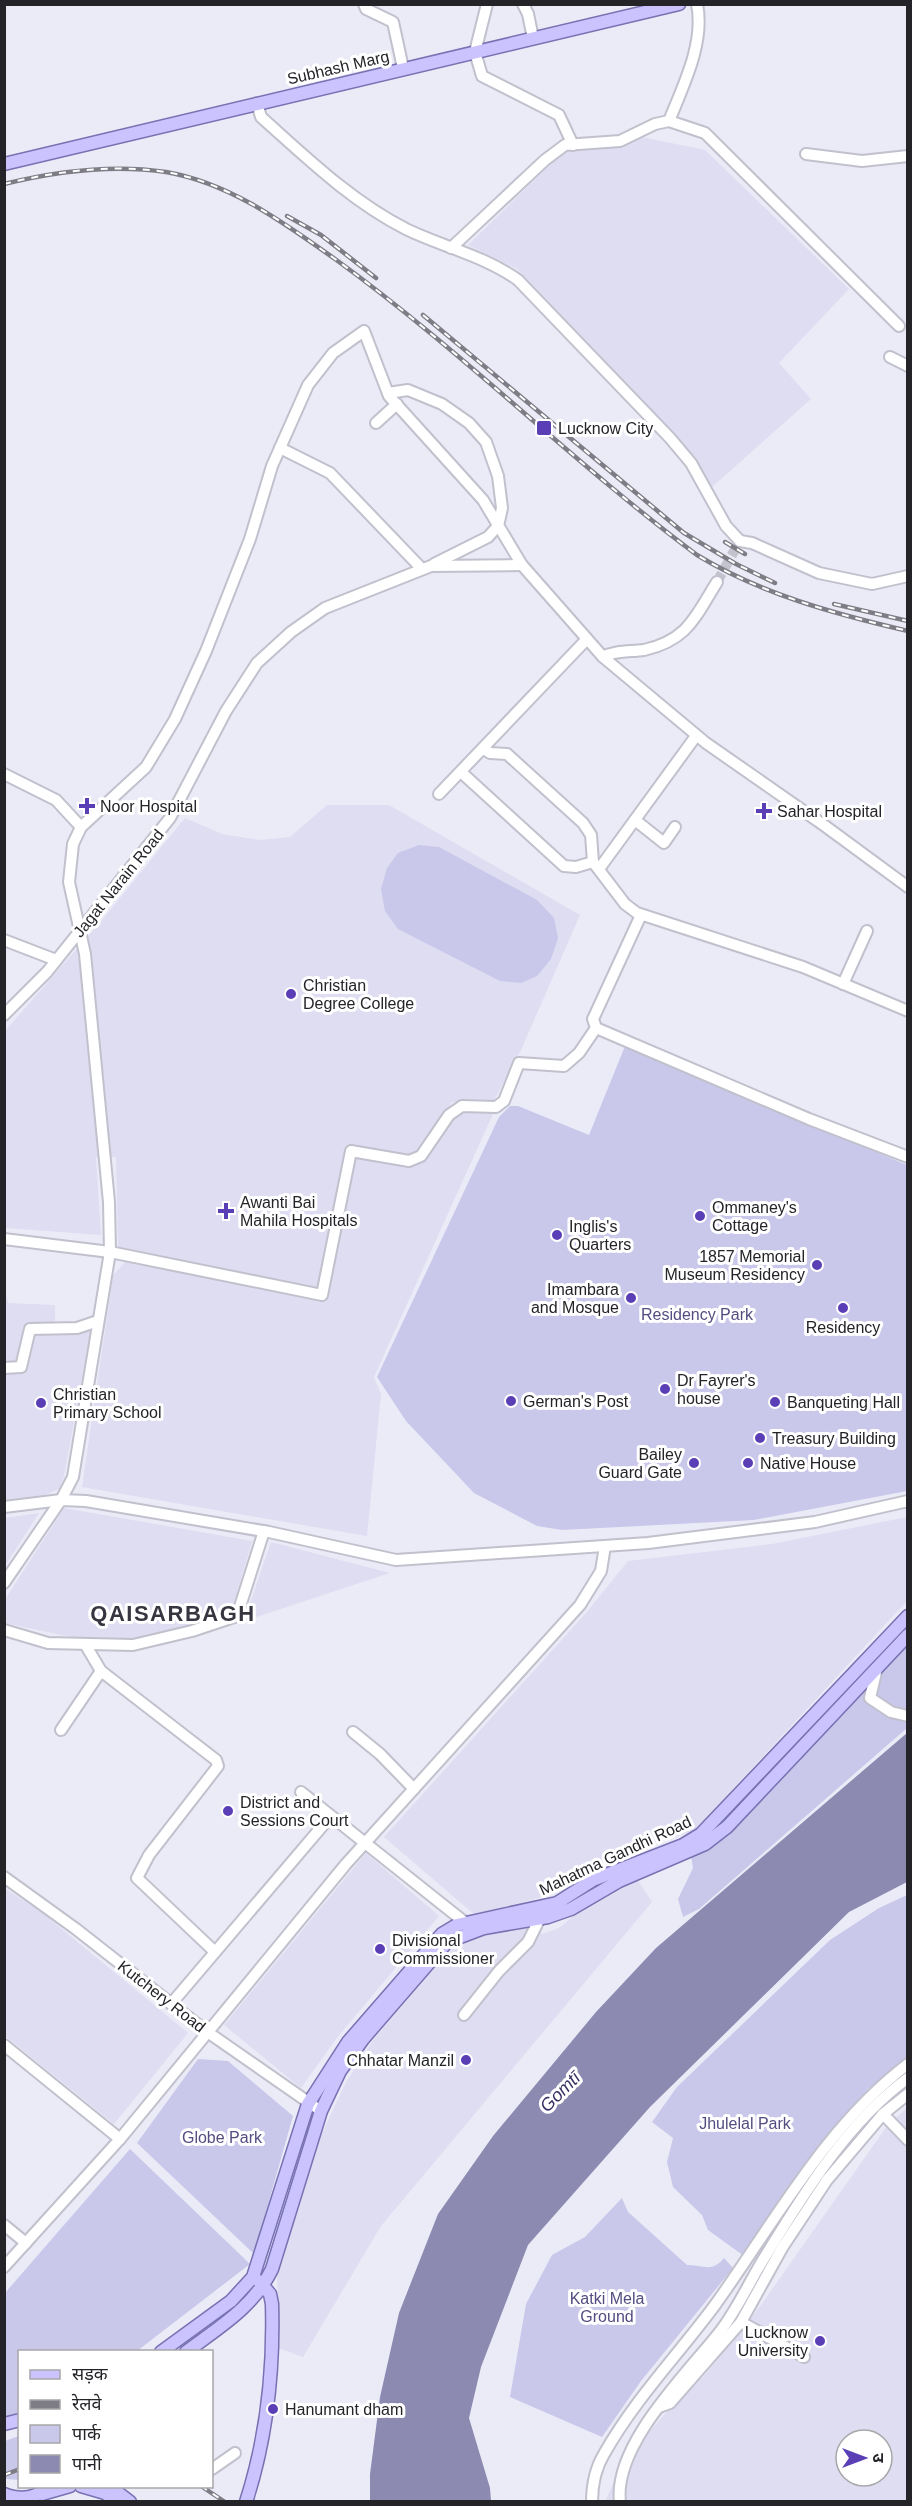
<svg xmlns="http://www.w3.org/2000/svg" width="912" height="2506" font-family="Helvetica,'Noto Sans Devanagari',sans-serif">
<rect width="100%" height="100%" fill="#ebebf8"/>
<g fill="#deddf1" fill-rule="evenodd">
<polygon points="642,137 705,150 849,289 779,363 811,399 711,488 696,458 517,269 468,245 563,152 618,144"/>
<polygon points="327,805 389,805 580,915 521,1050 493,1102 452,1102 422,1149 407,1159 347,1149 319,1289 118,1247 116,1157 96,1157 101,1235 5,1228 5,1031 102,920 185,818 222,834 259,840 290,837"/>
<polygon points="465,1112 493,1114 374,1377 381,1394 367,1536 82,1487 113,1276 125,1262 326,1300 355,1156 411,1167 430,1154 453,1116"/>
<polygon points="5,1297 7,1297 8,1303 55,1305 55,1324 91,1330 64,1476 59,1489 45,1495 5,1500"/>
<polygon points="64,1508 252,1541 231,1613 134,1640 76,1638 5,1623 4,1601"/>
<polygon points="39,1513 5,1566 5,1518"/>
<polygon points="907,1517 907,1601 694,1831 616,1856 553,1894 475,1915 384,1837 586,1613 628,1561 772,1544"/>
<polygon points="271,1542 390,1573 244,1621"/>
<polygon points="366,1853 439,1916 336,2039 301,2088 224,2025"/>
<polygon points="637,1879 652,1902 381,2226 303,2357 278,2348 277,2265 304,2172 345,2084 373,2040 446,1955 466,1938 532,1925 542,1934 559,1928 592,1900"/>
<polygon points="4,1888 40,1911 188,2033 114,2124 5,2036"/>
<path d="M907,2108V2501L605,2502L621,2465L670,2408L704,2376L761,2305L887,2126ZM846,2440H882V2476H846Z"/>
</g>
<g fill="#c9c7ea">
<polygon points="419,845 439,847 537,900 554,918 558,938 551,959 537,976 521,983 500,981 398,929 385,911 381,889 387,868 398,853"/>
<polygon points="625,1046 907,1165 907,1491 754,1520 562,1530 537,1526 474,1493 406,1421 377,1377 499,1117 510,1106 518,1106 589,1135"/>
<polygon points="907,1641 907,1728 699,1909 683,1917 678,1899 693,1868 691,1856 764,1794 814,1744"/>
<polygon points="907,1895 907,2058 868,2089 820,2145 744,2256 708,2230 702,2215 673,2187 667,2162 673,2138 652,2122 677,2087 830,1940 879,1908"/>
<polygon points="198,2059 228,2061 293,2116 254,2254 137,2143"/>
<polygon points="130,2149 250,2264 137,2351 20,2352 19,2414 5,2418 5,2293"/>
<path d="M622,2198L628,2212L687,2265C703,2265 712,2273 724,2258L733,2268L641,2381L602,2437L510,2397L526,2304L552,2255L585,2237Z"/>
<polygon points="19,2436 19,2480 5,2479 5,2441"/>
</g>
<polygon fill="#8c8ab0" points="907,1733 907,1882 849,1912 650,2107 528,2245 481,2367 469,2418 490,2488 491,2501 370,2501 370,2474 380,2397 399,2313 438,2214 493,2136 596,2012 656,1948"/>
<g fill="none" stroke-linecap="round" stroke-linejoin="round">
<polyline stroke="#c3c3ce" stroke-width="10" stroke-dasharray="10 5" stroke-linecap="butt" points="717,582 738,544"/>
<g stroke="#c1c1cd" stroke-width="14">
<g id="minor">
<polyline points="364,4 366,9 393,22 403,68"/>
<polyline points="487,4 475,52 482,76 559,115 573,145"/>
<polyline points="523,4 528,14 533,38"/>
<path d="M257,103L261,117C307,158 351,201 406,229C443,247 485,256 518,280L670,438L691,463L726,526L740,541"/>
<path d="M669,121C683,86 705,43 697,4"/>
<polyline points="806,154 862,161 908,156"/>
<polyline points="451,248 545,160 565,145 620,141 655,124 669,121 705,133 899,326"/>
<polyline points="890,357 908,366"/>
<polyline points="388,393 408,390 442,404 469,423 486,442 498,476 502,508 498,526 488,537 434,564"/>
<polyline points="376,423 397,404"/>
<polyline points="280,448 330,473 422,569"/>
<polyline points="740,541 752,543 819,573 872,584 908,576"/>
<path d="M603,657C616,650 630,652 644,650C688,640 695,617 717,582"/>
<polyline points="484,749 490,753 507,754 583,823 591,835 593,862 625,904 637,913 803,967 908,1011"/>
<polyline points="462,773 564,866 576,867 593,862"/>
<polyline points="4,774 56,800 81,827"/>
<polyline points="439,794 587,639"/>
<polyline points="635,820 664,843 675,827"/>
<polyline points="599,869 696,736"/>
<polyline points="4,940 56,960"/>
<polyline points="843,984 867,931"/>
<polyline points="4,1015 47,972 170,818 226,711 257,663 291,632 325,608 431,566 522,565"/>
<polyline points="596,1028 809,1119 908,1157"/>
<polyline points="596,1028 593,1019 641,915"/>
<polyline points="4,1239 110,1252 322,1295 351,1151 409,1161 421,1156 449,1115 462,1106 496,1107 504,1101 519,1063 564,1066 579,1053 596,1028"/>
<polyline points="4,1368 21,1367 30,1329 77,1328 98,1321"/>
<polyline points="4,1507 61,1500 86,1501 269,1532 396,1560 648,1543 815,1522 908,1501"/>
<polyline points="4,1583 61,1500 73,1477 110,1252 109,1202 85,954 69,882 73,844 81,827 146,767 175,719 206,651 250,539 272,466 308,385 333,353 364,331 389,396 483,500 522,565 603,657 706,743 825,826 908,887"/>
<polyline points="4,1630 48,1643 133,1645 192,1631 237,1616 264,1531"/>
<polyline points="85,1644 101,1671 216,1760 218,1766 149,1855 137,1878 214,1951"/>
<polyline points="877,1668 870,1698 891,1712 908,1716"/>
<polyline points="61,1730 101,1671"/>
<polyline points="353,1732 380,1754 414,1789"/>
<polyline points="301,1792 472,1928"/>
<polyline points="4,1877 76,1929 206,2031 321,2111"/>
<polyline points="171,2004 330,1817"/>
<polyline points="464,2015 499,1971 528,1942 543,1912"/>
<polyline points="4,2045 120,2139"/>
<polyline points="883,2114 908,2140"/>
<polyline points="4,2225 26,2243"/>
<polyline points="4,2267 120,2139 346,1864 580,1605 601,1571 605,1546"/>
<polyline points="741,2322 804,2357"/>
<polyline points="659,2407 670,2403 741,2322 782,2248 827,2180 883,2114 908,2094"/>
<polyline points="212,2469 235,2453"/>
<path d="M592,2502C592,2484 595,2469 604,2454C635,2399 678,2355 715,2305C774,2223 826,2126 908,2064"/>
<path d="M620,2502C613,2444 689,2372 722,2329C739,2306 751,2279 766,2255C804,2193 848,2122 908,2078"/>
</g>
</g>
<g stroke="#7871b2" stroke-width="15">
<g id="major">
<polyline points="4,164 679,4"/>
<polyline points="161,2352 231,2301 253,2277 308,2104 348,2042 442,1934 457,1925 557,1903 593,1880 683,1845 701,1834 908,1616"/>
<path d="M186,2352C218,2328 254,2307 272,2269L321,2111L340,2071L363,2039L447,1942L484,1928L548,1917L571,1909L619,1881L705,1844L727,1827L908,1635"/>
<polyline points="4,2424 20,2420"/>
<polyline points="81,2486 105,2493 117,2502"/>
<polyline points="113,2489 130,2502"/>
<path d="M4,2494C22,2501 36,2498 50,2486"/>
<polyline points="42,2494 70,2486"/>
<path d="M246,2502C267,2437 274,2372 272,2304L270,2294L259,2281"/>
</g>
</g>
<use href="#minor" stroke="#fff" stroke-width="10"/>
<use href="#major" stroke="#cac3fe" stroke-width="12"/>
<g stroke="#7e7d86" stroke-width="4.5">
<g id="rail">
<path d="M4,184C57,171 112,164 166,172C230,183 284,223 335,259C461,350 572,462 697,555C761,594 835,614 908,631"/>
<polyline points="287,216 321,235 376,278"/>
<polyline points="423,315 684,533 736,564 775,583"/>
<polyline points="725,542 745,554"/>
<polyline points="834,604 908,621"/>
<polyline points="4,2475 20,2469"/>
<polyline points="201,2486 225,2502"/>
</g>
</g>
<use href="#rail" stroke="#fff" stroke-width="2" stroke-dasharray="7" stroke-linecap="butt"/>
</g>
<g fill="#5a3eb6" stroke="#fff" stroke-width="2">
<rect x="536" y="420" width="16" height="16" rx="3"/>
<path d="M84 797h6v6h6v6h-6v6h-6v-6h-6v-6h6z"/>
<path d="M761 802h6v6h6v6h-6v6h-6v-6h-6v-6h6z"/>
<circle cx="291" cy="994" r="6"/>
<path d="M223 1202h6v6h6v6h-6v6h-6v-6h-6v-6h6z"/>
<circle cx="700" cy="1216" r="6"/>
<circle cx="557" cy="1235" r="6"/>
<circle cx="817" cy="1265" r="6"/>
<circle cx="631" cy="1298" r="6"/>
<circle cx="843" cy="1308" r="6"/>
<circle cx="665" cy="1389" r="6"/>
<circle cx="511" cy="1401" r="6"/>
<circle cx="775" cy="1402" r="6"/>
<circle cx="41" cy="1403" r="6"/>
<circle cx="760" cy="1438" r="6"/>
<circle cx="694" cy="1463" r="6"/>
<circle cx="748" cy="1463" r="6"/>
<circle cx="228" cy="1811" r="6"/>
<circle cx="380" cy="1949" r="6"/>
<circle cx="466" cy="2060" r="6"/>
<circle cx="820" cy="2341" r="6"/>
<circle cx="273" cy="2409" r="6"/>
</g>
<g text-anchor="middle" stroke-width="6" stroke-linejoin="round" paint-order="stroke">
<g font-size="16" fill="#242328" stroke="#fff">
<text transform="translate(338 67) rotate(-13)" y="6">Subhash Marg</text>
<text transform="translate(118 883) rotate(-51)" y="6">Jagat Narain Road</text>
<text transform="translate(615 1855) rotate(-25)" y="6">Mahatma Gandhi Road</text>
<text transform="translate(162 1996) rotate(38)" y="6">Kutchery Road</text>
</g>
<g font-size="16" fill="#242328" stroke="#fff" text-anchor="start">
<text x="558" y="434">Lucknow City</text>
<text x="100" y="812">Noor Hospital</text>
<text x="777" y="817">Sahar Hospital</text>
<text x="303" y="991">Christian<tspan x="303" dy="18">Degree College</tspan></text>
<text x="240" y="1208">Awanti Bai<tspan x="240" dy="18">Mahila Hospitals</tspan></text>
<text x="712" y="1213">Ommaney's<tspan x="712" dy="18">Cottage</tspan></text>
<text x="569" y="1232">Inglis's<tspan x="569" dy="18">Quarters</tspan></text>
<text x="805" y="1262" text-anchor="end">1857 Memorial<tspan x="805" dy="18">Museum Residency</tspan></text>
<text x="619" y="1295" text-anchor="end">Imambara<tspan x="619" dy="18">and Mosque</tspan></text>
<text x="843" y="1333" text-anchor="middle">Residency</text>
<text x="677" y="1386">Dr Fayrer's<tspan x="677" dy="18">house</tspan></text>
<text x="53" y="1400">Christian<tspan x="53" dy="18">Primary School</tspan></text>
<text x="523" y="1407">German's Post</text>
<text x="787" y="1408">Banqueting Hall</text>
<text x="772" y="1444">Treasury Building</text>
<text x="682" y="1460" text-anchor="end">Bailey<tspan x="682" dy="18">Guard Gate</tspan></text>
<text x="760" y="1469">Native House</text>
<text x="240" y="1808">District and<tspan x="240" dy="18">Sessions Court</tspan></text>
<text x="392" y="1946">Divisional<tspan x="392" dy="18">Commissioner</tspan></text>
<text x="454" y="2066" text-anchor="end">Chhatar Manzil</text>
<text x="808" y="2338" text-anchor="end">Lucknow<tspan x="808" dy="18">University</tspan></text>
<text x="285" y="2415">Hanumant dham</text>
</g>
<g font-size="16" fill="#534d82" stroke="#fff">
<text x="697" y="1320">Residency Park</text>
<text x="745" y="2129">Jhulelal Park</text>
<text x="222" y="2143">Globe Park</text>
<text x="607" y="2304">Katki Mela<tspan x="607" dy="18">Ground</tspan></text>
</g>
<g font-size="18" font-style="italic" fill="#383063" stroke="#fff">
<text transform="translate(560 2092) rotate(-45)" y="6">Gomtī</text>
</g>
<g font-size="22" font-weight="bold" letter-spacing="1.5" fill="#373640" stroke="#fff">
<text x="173" y="1621">QAISARBAGH</text>
</g>
</g>
<rect width="912" height="2506" fill="none" stroke="#242328" stroke-width="12"/>
<rect x="18" y="2350" width="195" height="138" fill="#ffffff" stroke="#a7a7a9" stroke-width="1.5"/>
<rect x="30" y="2370" width="30" height="9" fill="#cac3fe" stroke="#a7a7a9" stroke-width="1.5"/>
<text x="72" y="2380" font-size="18" fill="#242328">सड़क</text>
<rect x="30" y="2400" width="30" height="9" fill="#7e7d86" stroke="#a7a7a9" stroke-width="1.5"/>
<text x="72" y="2410" font-size="18" fill="#242328">रेलवे</text>
<rect x="30" y="2425" width="30" height="18" fill="#c9c7ea" stroke="#a7a7a9" stroke-width="1.5"/>
<text x="72" y="2440" font-size="18" fill="#242328">पार्क</text>
<rect x="30" y="2455" width="30" height="18" fill="#8c8ab0" stroke="#a7a7a9" stroke-width="1.5"/>
<text x="72" y="2470" font-size="18" fill="#242328">पानी</text>
<g transform="translate(864 2458) rotate(90)"><circle r="28" fill="#ffffff" stroke="#a7a7a9" stroke-width="1.5"/>
<path d="M0-4.5L10 22L0 15L-10 22Z" fill="#5a3eb6"/>
<text y="-9" font-size="16" font-weight="bold" text-anchor="middle" fill="#242328">उ</text>
</g>
</svg>
